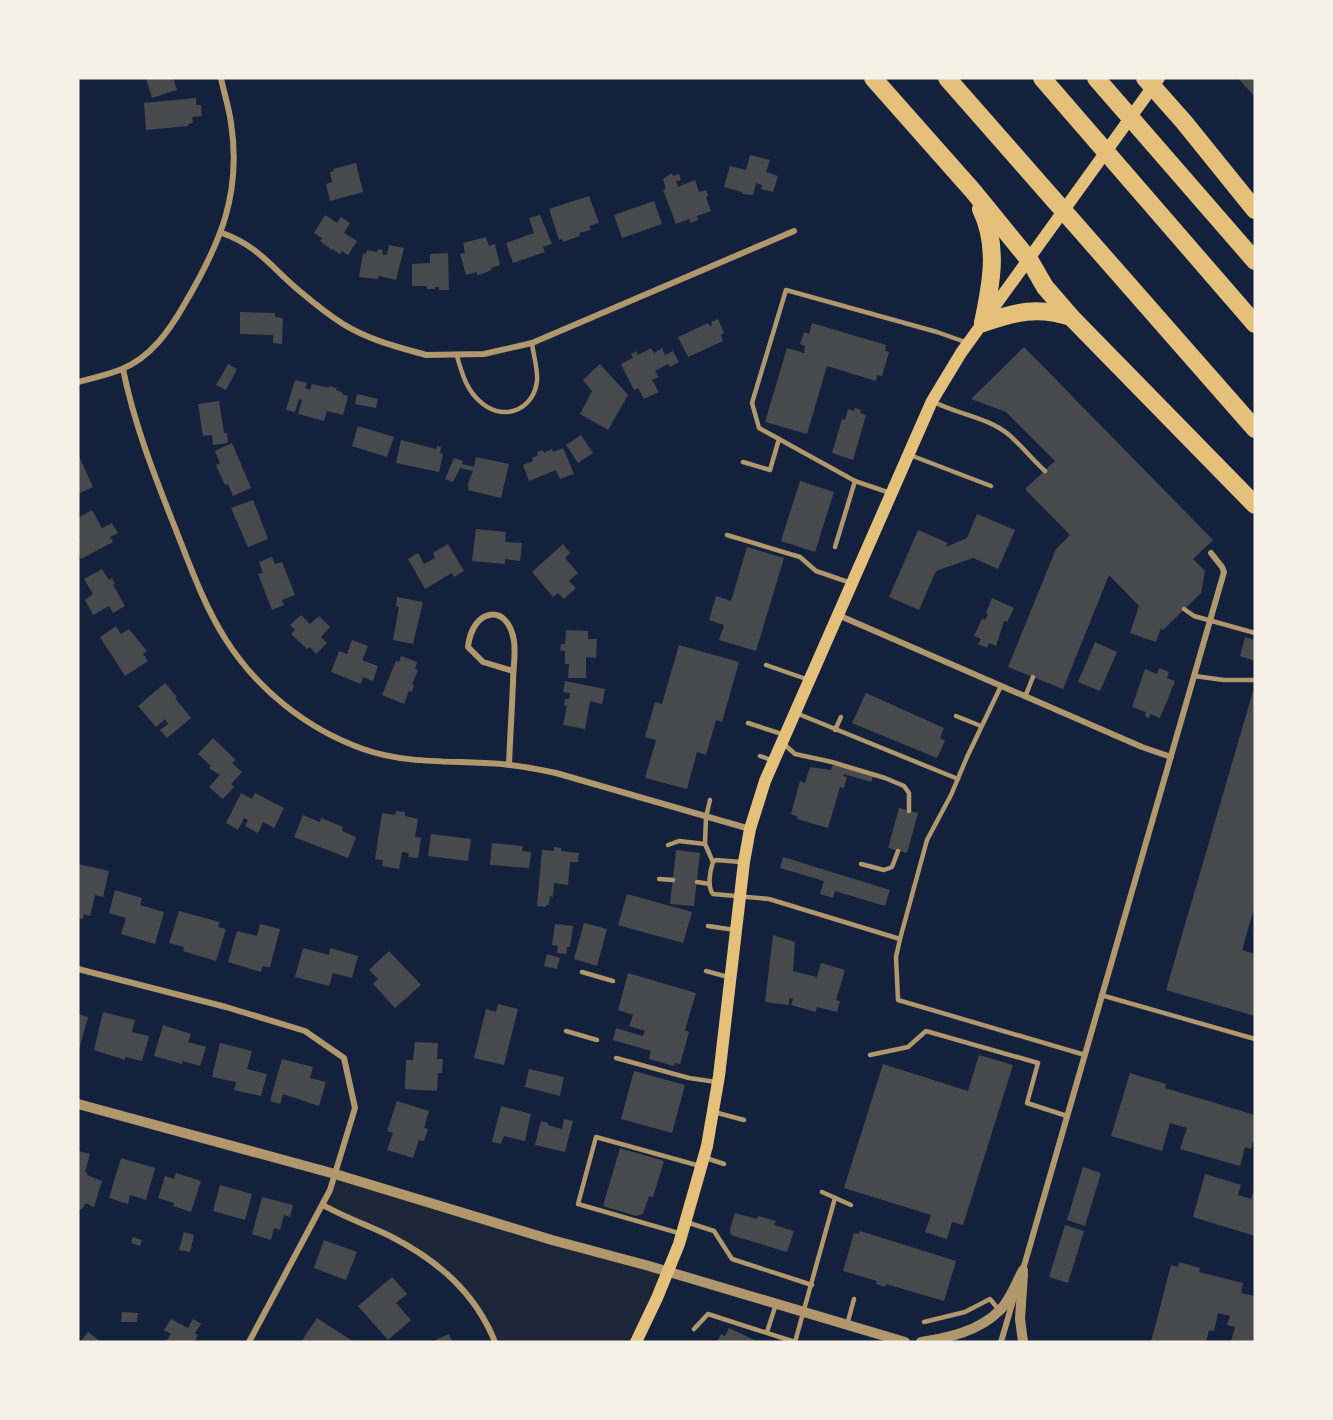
<svg xmlns="http://www.w3.org/2000/svg" width="1333" height="1420" font-family="Manrope,sans-serif">
<rect width="100%" height="100%" fill="#14213d"/>
<polygon fill="#1d2539" points="335,1174 668,1272 636,1342 495,1342 470,1296 427,1257 323,1205"/>
<g fill="#48494c">
<polygon points="146,78 173,78 177,90 152,98"/>
<polygon points="1238,78 1255,78 1255,97"/>
<polygon points="196,98 196,105 201,105 202,116 192,117 193,123 188,124 188,126 146,130 144,103"/>
<polygon points="750,155 770,160 766,172 778,176 773,192 761,189 762,185 756,183 753,195 742,194 742,192 724,187 730,166 746,170"/>
<polygon points="356,163 363,192 330,201 326,184 332,182 330,172 334,171 333,169"/>
<polygon points="672,173 673,176 679,174 681,180 676,181 678,187 695,180 699,192 706,190 708,196 706,197 711,211 697,216 698,220 691,223 689,219 676,224 663,190 666,189 663,179"/>
<polygon points="589,196 599,223 589,226 591,230 579,233 580,236 563,242 562,239 559,240 549,209"/>
<polygon points="654,201 662,224 622,238 614,215"/>
<polygon points="325,215 337,223 341,217 350,223 344,233 357,241 348,255 342,251 340,254 333,249 332,250 320,241 322,238 314,233"/>
<polygon points="540,215 552,244 543,247 545,252 513,263 506,243 534,233 529,218"/>
<polygon points="486,237 489,246 495,244 500,265 491,268 492,270 482,274 477,275 477,272 466,275 460,254 465,253 463,243"/>
<polygon points="389,245 404,248 396,280 379,276 378,279 359,277 363,253 366,254 367,250 377,252 378,249 383,250 382,254 387,255"/>
<polygon points="448,253 449,290 439,290 439,287 435,287 435,289 427,289 427,286 412,286 412,264 430,263 430,254"/>
<polygon points="240,312 275,313 275,317 283,318 282,344 273,343 273,335 240,334"/>
<polygon points="718,319 724,333 721,335 723,341 688,357 678,337 708,323 710,326 712,325 711,322"/>
<polygon points="812,323 886,345 885,351 889,352 882,376 877,375 876,381 827,366 807,434 765,422 787,348 804,353 805,346 800,344 804,332 809,334"/>
<polygon points="1024,347 1213,540 1193,559 1205,571 1201,593 1163,630 1161,628 1156,642 1130,633 1139,606 1109,575 1063,689 1008,667 1056,549 1070,535 1025,489 1055,461 1006,412 971,399"/>
<polygon points="651,348 654,353 662,348 665,355 673,351 679,362 670,367 668,364 655,371 659,377 652,380 659,392 644,399 638,388 634,390 621,364 633,358 631,354 636,351 638,355"/>
<polygon points="228,364 237,369 226,390 216,385"/>
<polygon points="600,364 628,395 608,430 580,414 592,391 583,380"/>
<polygon points="295,380 307,383 305,388 310,390 312,384 329,388 329,386 337,388 336,390 342,392 342,394 348,396 343,415 327,411 324,421 298,414 302,400 299,399 295,412 286,410"/>
<polygon points="357,394 378,399 376,408 355,404"/>
<polygon points="219,401 224,433 227,433 228,443 213,445 212,435 203,436 198,404"/>
<polygon points="855,408 861,410 860,413 866,415 853,460 832,453 842,419 845,420 848,409 854,411"/>
<polygon points="358,426 394,437 387,457 352,446"/>
<polygon points="581,435 593,453 578,463 566,445"/>
<polygon points="401,440 436,449 437,446 441,447 440,453 443,454 439,472 396,463"/>
<polygon points="232,443 251,488 233,496 228,484 225,485 216,465 220,463 215,451"/>
<polygon points="563,448 574,474 560,479 556,470 529,481 523,465 533,461 532,458 538,455 537,452 543,450 544,453 552,449 553,452"/>
<polygon points="78,454 93,487 78,494"/>
<polygon points="476,457 509,464 501,498 468,490 469,486 467,486 473,471 460,468 453,482 445,479 454,458 463,461 462,464 474,467"/>
<polygon points="800,481 834,492 815,552 781,541"/>
<polygon points="253,500 268,539 248,547 231,508"/>
<polygon points="92,510 102,528 112,523 118,533 110,537 113,542 81,559 78,553 78,539 80,538 78,533 78,518"/>
<polygon points="977,514 1015,530 998,569 973,558 936,571 919,610 889,597 918,530 948,543 946,547 967,538"/>
<polygon points="476,529 506,532 505,542 522,543 520,561 505,559 505,564 472,561"/>
<polygon points="448,544 464,571 454,577 452,573 425,589 408,559 418,553 424,564 435,558 433,553"/>
<polygon points="563,544 570,553 565,558 578,573 569,581 576,588 564,599 558,593 553,597 532,572"/>
<polygon points="747,547 784,558 756,651 719,640 724,625 709,620 716,596 731,601"/>
<polygon points="272,557 275,564 282,562 295,595 282,600 284,605 272,610 258,574 263,573 259,562"/>
<polygon points="102,569 109,580 112,578 115,584 113,585 125,606 113,613 109,606 93,615 85,600 93,594 84,579"/>
<polygon points="397,597 423,602 413,644 393,640 399,607 396,606"/>
<polygon points="992,598 1014,608 1007,622 1004,621 996,646 989,643 987,648 978,644 981,639 974,636 982,619 985,620 988,614 986,613"/>
<polygon points="301,615 310,624 319,616 330,627 321,637 327,643 316,654 310,647 307,649 291,634 295,630 290,625"/>
<polygon points="116,626 121,634 129,629 147,651 143,654 148,661 125,676 100,637"/>
<polygon points="566,630 588,631 588,639 597,639 596,658 586,657 586,678 568,678 569,664 565,664 565,651 560,650 561,644 565,644"/>
<polygon points="1245,637 1255,640 1255,661 1240,656"/>
<polygon points="352,640 368,646 362,660 378,666 373,681 363,677 361,684 331,672 339,651 347,654"/>
<polygon points="1095,642 1117,652 1100,691 1078,682"/>
<polygon points="679,645 739,662 722,722 716,720 706,755 697,752 687,789 645,778 656,740 645,737 655,702 662,704"/>
<polygon points="401,656 417,662 415,669 418,670 412,684 414,685 412,692 409,691 404,704 382,695 396,661 399,662"/>
<polygon points="1159,668 1169,672 1167,678 1175,681 1160,718 1150,714 1149,718 1145,716 1146,712 1132,707 1145,669 1157,674"/>
<polygon points="565,681 605,689 602,704 590,701 585,729 563,725 567,706 564,705 565,699 569,699 570,693 563,692"/>
<polygon points="165,683 177,697 175,698 191,718 167,738 160,730 168,724 165,719 156,727 138,706"/>
<polygon points="1253,691 1255,692 1255,905 1242,950 1255,954 1255,1016 1166,990"/>
<polygon points="866,693 944,728 940,738 945,741 937,758 852,723"/>
<polygon points="213,738 236,760 232,763 242,772 231,784 234,787 223,799 209,787 220,775 209,768 211,766 198,754"/>
<polygon points="833,764 873,776 871,782 844,774 843,776 847,777 844,788 840,787 828,828 797,819 798,817 791,814 800,781 805,783 810,767 831,770"/>
<polygon points="241,793 252,799 255,793 284,808 274,828 263,822 258,833 245,826 248,820 244,818 238,830 226,823"/>
<polygon points="899,808 918,813 907,853 888,848"/>
<polygon points="396,811 405,812 405,816 418,819 415,837 421,838 418,858 408,857 409,853 402,852 399,869 382,866 383,860 375,859 382,813 395,815"/>
<polygon points="303,815 320,822 321,818 343,827 342,831 356,837 348,858 294,837"/>
<polygon points="431,834 471,839 468,861 428,856"/>
<polygon points="492,843 523,846 522,851 531,852 529,868 490,865"/>
<polygon points="554,847 561,848 561,851 579,853 578,862 570,862 568,885 554,883 553,897 550,896 549,905 546,905 546,907 537,906 542,850 554,851"/>
<polygon points="676,850 700,853 694,906 670,904"/>
<polygon points="783,857 890,890 885,906 835,891 833,898 820,894 824,881 780,868"/>
<polygon points="78,864 109,871 103,897 95,895 90,916 84,914 83,919 78,918"/>
<polygon points="115,890 142,898 140,905 164,912 155,944 121,934 126,918 109,913"/>
<polygon points="627,894 692,912 683,943 618,925"/>
<polygon points="179,911 220,922 218,927 226,929 216,961 183,951 184,947 169,943"/>
<polygon points="584,923 607,929 597,966 574,959"/>
<polygon points="260,924 280,929 270,967 263,966 261,972 228,962 237,931 257,936"/>
<polygon points="555,924 573,926 570,947 567,947 566,954 557,953 558,946 552,945"/>
<polygon points="773,935 795,942 793,971 817,977 821,963 845,970 836,1000 840,1001 837,1012 817,1007 816,1012 791,1005 793,999 789,998 789,1005 765,1002"/>
<polygon points="303,948 329,955 330,948 358,956 352,978 333,973 329,986 295,977"/>
<polygon points="389,951 421,985 395,1008 373,984 378,979 369,970"/>
<polygon points="547,954 560,958 557,969 544,966"/>
<polygon points="628,973 696,993 685,1030 689,1032 680,1064 675,1063 674,1066 649,1059 651,1051 613,1040 616,1028 643,1036 645,1031 629,1026 633,1015 618,1010"/>
<polygon points="498,1004 518,1009 504,1065 474,1058 486,1009 496,1012"/>
<polygon points="103,1012 135,1020 132,1032 149,1036 142,1061 125,1057 125,1060 94,1050"/>
<polygon points="78,1014 88,1017 79,1049 78,1049"/>
<polygon points="163,1025 191,1034 188,1042 206,1047 200,1066 183,1061 182,1064 154,1056"/>
<polygon points="415,1042 438,1043 437,1059 443,1059 442,1073 438,1073 437,1091 405,1089 406,1060 413,1060"/>
<polygon points="220,1043 252,1051 247,1069 267,1074 261,1096 234,1090 236,1082 212,1077"/>
<polygon points="979,1055 1013,1065 963,1225 952,1222 947,1239 943,1238 925,1232 931,1215 844,1188 883,1064 968,1091"/>
<polygon points="282,1059 313,1067 310,1078 326,1082 319,1106 283,1094 280,1104 270,1101"/>
<polygon points="529,1069 564,1077 560,1096 525,1087"/>
<polygon points="634,1071 685,1085 672,1133 621,1119"/>
<polygon points="1130,1073 1166,1084 1165,1088 1255,1115 1255,1143 1253,1142 1251,1149 1245,1147 1240,1166 1180,1149 1187,1128 1170,1123 1162,1151 1111,1136"/>
<polygon points="397,1101 429,1111 424,1128 428,1129 424,1141 419,1140 413,1158 387,1150 393,1133 387,1131"/>
<polygon points="501,1106 531,1114 525,1141 504,1136 501,1144 492,1142"/>
<polygon points="564,1119 573,1121 565,1152 535,1145 541,1121 548,1123 548,1125 562,1129"/>
<polygon points="620,1148 664,1161 653,1197 649,1196 643,1214 636,1216 603,1206"/>
<polygon points="78,1151 90,1154 85,1172 87,1173 87,1175 102,1181 94,1207 86,1203 81,1210 78,1209"/>
<polygon points="121,1158 155,1168 146,1200 130,1195 128,1204 109,1198"/>
<polygon points="1083,1167 1101,1173 1085,1226 1067,1220"/>
<polygon points="176,1173 201,1181 191,1212 173,1206 174,1203 158,1198 165,1176 174,1179"/>
<polygon points="1205,1174 1241,1185 1238,1195 1251,1199 1255,1189 1255,1236 1193,1217"/>
<polygon points="220,1185 252,1194 245,1220 213,1211"/>
<polygon points="262,1197 293,1205 290,1217 284,1215 280,1230 274,1228 271,1240 252,1234"/>
<polygon points="735,1213 757,1219 758,1216 776,1221 774,1225 794,1231 787,1252 731,1235 730,1229"/>
<polygon points="1065,1225 1084,1231 1068,1283 1049,1277"/>
<polygon points="860,1231 956,1261 944,1301 886,1284 885,1287 876,1284 877,1281 843,1271 854,1233 859,1234"/>
<polygon points="184,1232 194,1235 190,1252 179,1250"/>
<polygon points="133,1237 142,1240 140,1246 131,1243"/>
<polygon points="324,1240 357,1252 346,1280 314,1268"/>
<polygon points="1179,1262 1200,1268 1199,1272 1243,1283 1241,1293 1255,1296 1255,1342 1231,1342 1235,1327 1227,1325 1230,1316 1218,1313 1214,1331 1209,1330 1206,1342 1151,1342 1171,1265 1178,1267"/>
<polygon points="392,1277 407,1294 396,1303 411,1320 388,1340 358,1306"/>
<polygon points="122,1312 138,1313 137,1322 121,1322"/>
<polygon points="317,1318 354,1342 301,1342"/>
<polygon points="171,1319 188,1328 193,1319 201,1324 195,1333 198,1335 194,1342 166,1342 171,1334 164,1330"/>
<polygon points="729,1328 759,1342 717,1342 721,1334 725,1336"/>
<polygon points="88,1332 101,1342 80,1342"/>
<polygon points="449,1334 452,1342 431,1342"/>
</g>
<g fill="none" stroke-linecap="round" stroke-linejoin="round">
<g stroke="#b1986c" stroke-width="4.5">
<path d="M457,356C462,374 467,392 483,404C506,422 535,408 537,380C538,369 533,354 532,343"/>
<path d="M934,402C957,414 987,417 1008,434C1021,445 1032,459 1045,471"/>
<polyline points="910,455 991,486"/>
<polyline points="743,462 770,470 779,439"/>
<polyline points="890,493 855,481 759,428 752,403 786,290 937,332 968,343"/>
<polyline points="727,535 800,557 816,571 851,583"/>
<polyline points="835,547 855,481"/>
<polyline points="1184,609 1194,616 1255,633"/>
<polyline points="766,665 809,680"/>
<polyline points="1194,676 1224,680 1255,680"/>
<polyline points="1025,697 1033,677"/>
<polyline points="796,713 958,779"/>
<polyline points="956,716 981,726"/>
<polyline points="748,723 785,735"/>
<polyline points="835,730 841,717"/>
<polyline points="784,744 795,754 832,762 885,778 904,786 909,793 909,811"/>
<polyline points="760,756 774,761"/>
<polyline points="710,800 706,817 705,844 713,862"/>
<polyline points="668,845 679,841 705,844"/>
<path d="M741,862L716,860L713,862C710,871 707,886 713,894L769,899L900,939L896,957L898,1000L1085,1055"/>
<polyline points="861,864 884,870 892,867 898,851"/>
<polyline points="659,879 673,880"/>
<polyline points="697,882 710,884"/>
<polyline points="708,926 735,930"/>
<polyline points="900,939 927,840 951,795 967,757 1001,686"/>
<polyline points="706,971 728,977"/>
<polyline points="582,972 613,981"/>
<polyline points="1101,995 1255,1039"/>
<polyline points="566,1031 597,1040"/>
<polyline points="870,1055 908,1047 926,1031 1038,1063 1027,1103 1067,1116"/>
<polyline points="616,1058 689,1078 716,1082"/>
<polyline points="714,1112 744,1120"/>
<polyline points="706,1158 724,1164"/>
<polyline points="822,1192 851,1205"/>
<polyline points="686,1222 714,1231 732,1259 812,1285"/>
<polyline points="682,1234 578,1204 596,1137 700,1166"/>
<polyline points="924,1322 965,1312 990,1299 999,1310"/>
<polyline points="847,1325 854,1299"/>
<polyline points="694,1329 708,1314 795,1342"/>
<polyline points="767,1332 776,1304"/>
<polyline points="795,1342 835,1198"/>
</g>
<g stroke="#b1986c" stroke-width="6">
<path d="M222,233C261,247 272,269 302,293C315,304 329,315 343,324C369,340 398,347 426,355L484,354L532,343L794,231"/>
<path d="M123,369C134,423 152,469 172,520C188,560 203,604 226,640C258,690 307,729 363,749C408,765 455,760 502,764C521,766 538,769 556,773L750,829"/>
<path d="M78,382C92,378 108,375 122,369C151,357 169,331 184,305C220,244 242,194 231,123C229,108 224,93 221,78"/>
<polyline points="838,615 1142,747 1171,757"/>
<path d="M509,765C510,737 512,710 513,682C513,669 516,654 514,641C508,602 472,608 468,647L483,662L513,671"/>
<polyline points="78,969 226,1007 305,1031 344,1058 355,1108 330,1190 249,1342"/>
<path d="M323,1205C344,1217 367,1225 390,1236C437,1260 475,1292 495,1342"/>
<polyline points="1022,1273 1224,572 1222,567 1211,553"/>
<polyline points="1001,1342 1015,1294"/>
</g>
<g stroke="#b1986c" stroke-width="10">
<polyline points="78,1104 335,1174 552,1240 649,1266 905,1342"/>
<polyline points="1023,1274 1020,1319 1023,1342"/>
<path d="M921,1342C948,1338 979,1331 999,1311C1010,1301 1016,1283 1023,1270"/>
</g>
<polyline stroke="#e5c07b" stroke-width="12" points="636,1342 657,1298 679,1244 707,1146 719,1076 744,862 750,829 765,781 932,401 961,353 1159,78"/>
<g stroke="#e5c07b" stroke-width="18">
<polyline points="873,78 973,191 1030,261 1045,287 1071,317 1255,505"/>
<polyline points="947,78 1255,429"/>
<polyline points="1042,78 1255,324"/>
<polyline points="1096,78 1255,261"/>
<polyline points="1145,78 1184,122 1255,210"/>
<path d="M981,209C999,246 991,285 983,323"/>
<path d="M983,323C1016,312 1037,306 1071,317"/>
</g>
</g>
<rect width="1333" height="1420" fill="none" stroke="#f6f1e7" stroke-width="159"/>
</svg>
